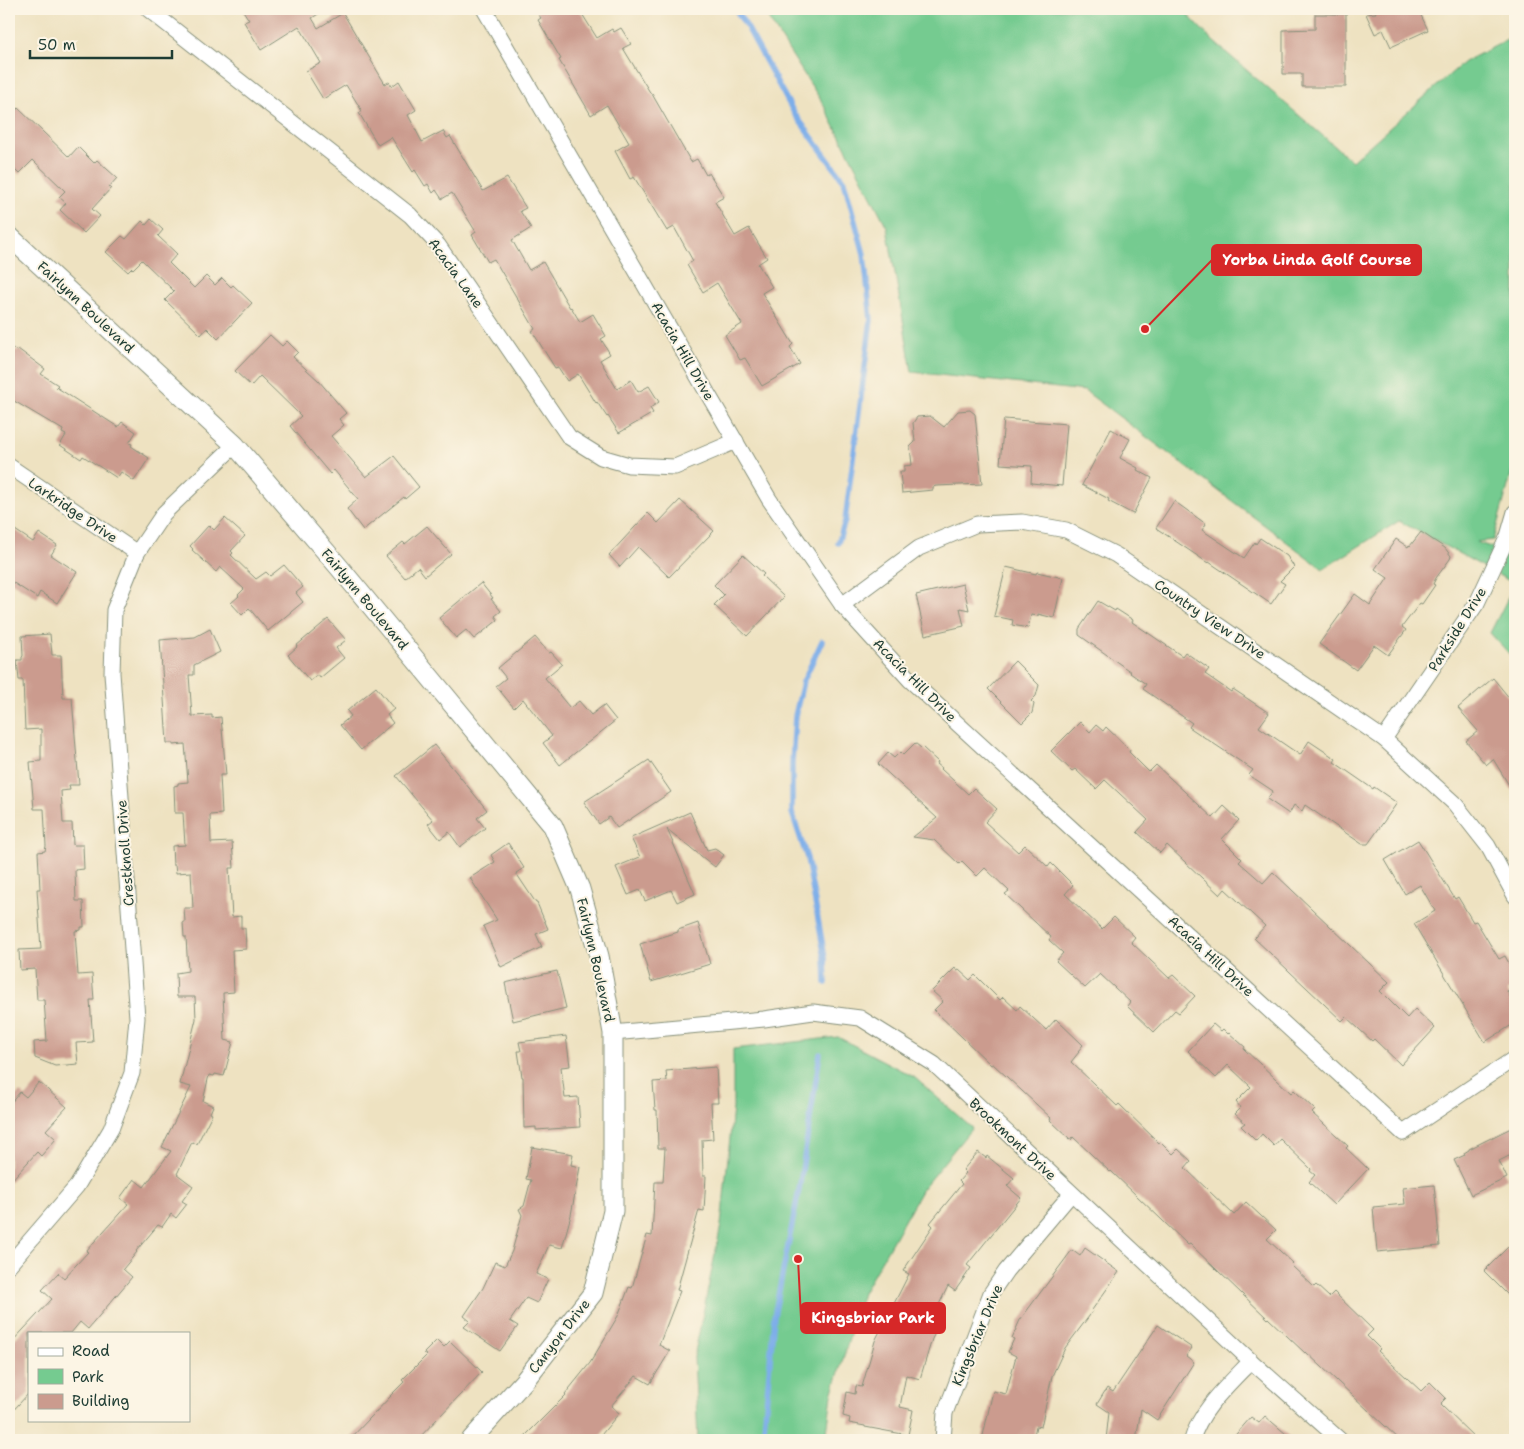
<svg xmlns="http://www.w3.org/2000/svg" width="1524" height="1449" font-family="'Shantell Sans',sans-serif">
<rect width="100%" height="100%" fill="#fcf5e5"/>
<filter id="ink" filterUnits="userSpaceOnUse"><feTurbulence type="fractalNoise" baseFrequency=".02" numOctaves="2"/><feDisplacementMap in="SourceGraphic" scale="10" xChannelSelector="R" yChannelSelector="G"/><feConvolveMatrix kernelMatrix="1 2 1 2 8 2 1 2 1" color-interpolation-filters="sRGB"/></filter>
<filter id="wash" filterUnits="userSpaceOnUse"><feTurbulence type="fractalNoise" baseFrequency=".0096" numOctaves="4" result="noise"/><feDisplacementMap in="SourceGraphic" scale="20" xChannelSelector="R" yChannelSelector="G"/><feGaussianBlur stdDeviation="1.12" result="paint"/><feColorMatrix in="noise" values="0 0 0 0 0 0 0 0 0 0 0 0 0 0 0 0 0 1.4 0 .05"/><feComposite in="paint" operator="in"/></filter>
<g filter="url(#wash)">
<rect width="100%" height="100%" fill="#eee2c1"/>
<g fill="#75cb90" stroke="#4a8462">
<polygon points="762,9 1182,9 1213,41 1352,161 1464,62 1515,36 1515,461 1493,540 1476,542 1515,555 1515,660 1490,633 1515,584 1399,521 1323,569 1085,391 912,372 887,227 822,102"/>
<polygon points="838,1037 914,1077 972,1128 922,1189 863,1293 832,1395 826,1440 698,1440 694,1357 721,1225 733,1108 733,1049"/>
</g>
<g fill="none" stroke-linecap="round" stroke-linejoin="round">
<g stroke="#7daee9" stroke-width="5.5">
<polyline points="735,9 747,27 794,113 844,181 864,254 871,320 845,521 838,543"/>
<polyline points="822,641 803,682 795,716 792,763 792,813 807,858 825,958 826,983"/>
<polyline points="763,1440 774,1316 799,1190 820,1054"/>
</g>
</g>
<g id="blocks">
<g fill="#cb9b8e">
<polygon points="242,9 326,9 312,18 318,28 343,13 385,84 389,82 392,86 399,81 416,110 408,115 422,142 443,131 447,138 450,136 483,191 507,178 526,208 520,211 531,228 512,240 529,270 543,262 570,308 571,307 580,322 593,314 606,336 601,339 610,354 600,360 617,389 631,380 638,392 649,386 659,402 650,408 653,413 619,433 608,416 607,417 597,402 596,403 578,374 567,381 558,367 555,368 532,331 535,329 494,259 488,262 472,235 476,232 452,193 442,199 436,190 433,193 428,184 425,186 415,170 413,172 391,137 378,145 359,113 362,111 346,85 323,99 306,71 321,63 299,26 261,50 244,22 249,20"/>
<polygon points="535,9 579,9 597,38 612,29 614,32 621,28 631,44 623,48 651,94 652,94 691,162 697,159 706,175 709,173 724,197 715,202 735,236 749,228 767,258 758,264 772,287 762,293 793,344 790,347 800,364 762,386 745,358 740,360 725,335 742,324 717,283 703,292 687,265 693,261 674,227 667,231 634,177 630,179 615,151 629,143 607,105 591,115 559,60 561,59 538,20 541,18"/>
<polygon points="1374,9 1418,9 1428,30 1391,47 1383,30 1375,34 1366,14 1376,13"/>
<polygon points="1315,14 1346,14 1346,87 1302,87 1302,74 1283,74 1283,30 1315,29"/>
<polygon points="18,108 69,157 78,147 94,163 97,160 117,178 109,187 111,188 92,209 100,216 84,233 60,210 66,203 59,197 65,191 33,160 19,174 9,164 9,118"/>
<polygon points="151,219 163,230 158,236 177,254 169,263 194,288 206,276 215,285 222,278 231,287 233,285 252,303 218,339 207,328 201,335 165,300 174,291 142,260 133,269 132,268 128,272 106,252 122,236 126,239 142,221 146,225"/>
<polygon points="270,335 282,346 287,341 298,352 293,357 319,381 346,413 339,419 344,425 331,436 366,477 394,456 419,487 405,499 404,497 363,530 347,509 358,499 334,470 330,474 290,426 301,416 260,376 251,386 235,371"/>
<polygon points="9,346 17,351 18,349 45,369 41,374 58,385 56,387 118,427 122,422 136,432 129,443 132,444 131,446 149,458 134,481 121,472 117,478 83,456 81,459 60,445 66,435 62,433 63,430 9,398"/>
<polygon points="970,410 975,414 982,484 936,486 933,487 933,490 902,493 900,472 904,472 904,466 912,465 910,447 915,442 913,423 917,417 930,416 944,427 958,411"/>
<polygon points="1004,419 1067,424 1062,486 1031,483 1032,466 1000,464"/>
<polygon points="1111,429 1130,439 1120,458 1138,468 1137,470 1152,478 1133,514 1108,501 1109,499 1082,485"/>
<polygon points="680,500 714,531 669,577 638,547 620,567 609,555 648,513 658,523"/>
<polygon points="1174,501 1206,524 1202,530 1244,558 1255,542 1256,544 1260,538 1287,556 1294,567 1280,581 1285,584 1271,604 1209,562 1208,563 1156,528"/>
<polygon points="225,518 245,536 231,551 233,553 231,555 256,579 266,572 270,576 284,565 303,587 296,593 303,602 268,631 249,608 242,615 231,603 239,596 238,595 244,589 220,567 216,572 192,550 193,549 190,546 209,525 214,530"/>
<polygon points="9,526 33,542 39,533 57,545 51,555 77,572 57,603 40,592 37,598 9,580"/>
<polygon points="427,526 451,554 425,576 418,567 405,578 386,556 403,542 405,544"/>
<polygon points="1421,532 1445,548 1451,556 1450,559 1436,578 1433,584 1435,585 1422,604 1420,603 1402,627 1406,630 1388,655 1374,645 1356,670 1319,644 1355,594 1370,605 1388,578 1375,569 1396,539 1408,547 1409,545 1410,546"/>
<polygon points="743,555 764,574 762,576 784,597 747,636 714,605 724,595 714,585"/>
<polygon points="1006,567 1036,574 1037,572 1063,578 1054,618 1038,614 1038,616 1031,615 1028,628 1012,625 1013,620 994,616"/>
<polygon points="481,583 493,598 491,599 501,611 495,616 498,620 474,639 466,630 456,638 439,618"/>
<polygon points="963,584 969,610 960,608 964,626 925,635 916,595"/>
<polygon points="1098,601 1115,611 1116,609 1133,620 1132,622 1182,656 1185,652 1209,669 1205,674 1231,692 1233,689 1269,713 1259,727 1300,755 1309,741 1336,759 1334,762 1373,789 1374,787 1397,803 1368,844 1362,844 1305,805 1302,811 1294,805 1289,814 1267,799 1273,791 1249,775 1253,770 1189,727 1192,723 1143,689 1146,684 1130,673 1131,672 1079,635 1079,629"/>
<polygon points="328,619 346,640 336,648 344,658 320,678 318,675 310,681 288,655 297,647 296,646"/>
<polygon points="210,629 220,652 194,665 194,675 189,675 192,716 212,715 212,718 221,717 226,775 220,775 222,814 210,815 211,843 232,842 234,868 229,868 232,917 241,916 241,928 245,928 246,949 232,950 234,992 223,993 225,1040 233,1042 224,1076 215,1074 214,1076 209,1075 203,1101 213,1106 210,1113 212,1114 197,1144 192,1142 177,1174 193,1186 182,1201 187,1204 176,1218 171,1214 162,1227 158,1225 136,1251 137,1252 123,1269 132,1277 88,1329 80,1322 71,1333 29,1333 29,1393 9,1415 9,1345 52,1299 42,1290 58,1273 64,1278 88,1252 86,1251 128,1204 120,1198 134,1179 144,1187 171,1151 162,1147 191,1087 180,1084 196,1019 195,997 177,997 176,973 188,971 186,937 184,937 183,922 185,922 184,908 193,908 191,872 176,873 175,865 173,865 172,846 185,845 183,813 175,813 174,786 178,785 178,783 188,782 185,744 173,745 173,743 167,743 160,640 195,637"/>
<polygon points="50,634 52,655 61,655 63,698 72,698 79,785 69,785 70,790 61,791 63,823 72,823 73,845 83,845 84,869 75,870 76,901 83,901 84,927 81,927 81,930 75,931 78,975 92,974 94,1000 90,1000 93,1042 76,1043 78,1064 55,1066 35,1058 34,1042 47,1041 44,1000 37,1000 35,969 20,970 19,950 41,949 37,889 40,889 38,852 45,851 46,846 44,809 34,809 30,762 41,761 41,729 25,730 23,680 19,680 17,660 22,660 22,657 23,656 22,636"/>
<polygon points="535,637 549,653 551,652 562,664 545,678 570,708 579,701 591,715 604,705 616,720 560,765 543,743 552,736 523,699 514,708 496,686 506,678 498,668"/>
<polygon points="1015,661 1039,685 1036,696 1031,701 1034,704 1032,713 1022,723 988,689"/>
<polygon points="1493,678 1515,705 1515,795 1493,759 1486,765 1466,741 1478,731 1458,708"/>
<polygon points="376,687 394,709 387,715 393,723 361,750 340,725 351,716 347,711"/>
<polygon points="1080,722 1090,732 1096,725 1103,731 1106,727 1130,750 1129,752 1149,772 1156,765 1213,818 1224,806 1239,820 1222,839 1242,859 1239,862 1263,883 1273,872 1389,982 1380,991 1407,1018 1415,1009 1435,1028 1401,1065 1374,1039 1372,1041 1346,1017 1342,1021 1254,938 1265,926 1225,889 1220,895 1167,845 1160,853 1137,832 1148,820 1105,780 1096,789 1075,769 1072,771 1051,751"/>
<polygon points="915,743 921,748 922,747 938,762 937,764 942,768 941,769 968,794 974,788 997,809 985,822 1018,852 1025,845 1048,867 1051,863 1073,885 1065,894 1102,929 1114,917 1135,937 1131,942 1169,978 1173,975 1195,996 1179,1013 1175,1010 1154,1032 1127,1006 1130,1002 1100,974 1085,988 1056,961 1063,953 1049,940 1051,937 1005,894 1009,891 985,868 977,876 962,861 959,864 934,840 913,837 937,818 878,764 888,753 894,758 900,752 903,755"/>
<polygon points="434,745 487,810 477,818 485,828 460,847 449,832 440,839 428,824 433,820 396,776"/>
<polygon points="649,760 671,792 617,828 609,817 599,824 584,802"/>
<polygon points="690,812 707,850 715,848 724,855 715,867 667,829 695,894 677,902 671,890 645,901 640,890 628,895 616,867 640,857 631,838"/>
<polygon points="1418,840 1455,899 1458,897 1473,922 1476,921 1499,959 1505,956 1515,974 1515,986 1507,991 1515,1005 1515,1023 1485,1042 1414,924 1435,911 1420,885 1405,894 1385,860"/>
<polygon points="508,843 524,868 516,873 536,903 537,903 548,929 536,934 542,947 501,967 483,926 497,920 470,878 495,862 491,855"/>
<polygon points="698,923 710,964 651,982 640,944 678,932 678,930"/>
<polygon points="955,968 957,971 959,970 970,980 975,975 1000,1000 1003,997 1017,1010 1020,1006 1046,1030 1056,1019 1083,1045 1078,1051 1079,1052 1071,1062 1117,1106 1119,1104 1159,1143 1161,1142 1173,1154 1178,1149 1191,1161 1185,1168 1234,1215 1246,1202 1276,1230 1267,1239 1293,1263 1291,1265 1314,1287 1316,1285 1329,1297 1334,1292 1373,1330 1367,1336 1380,1349 1378,1351 1421,1391 1430,1382 1446,1398 1441,1403 1442,1404 1441,1405 1477,1440 1400,1440 1306,1352 1305,1353 1268,1318 1268,1319 1190,1244 1188,1245 1111,1171 1110,1172 1073,1137 1071,1140 1050,1120 1051,1118 993,1064 991,1065 934,1010 943,1001 932,991"/>
<polygon points="557,971 566,1008 513,1021 505,983"/>
<polygon points="1213,1024 1221,1031 1223,1029 1228,1034 1229,1033 1245,1047 1244,1049 1291,1093 1294,1090 1315,1110 1312,1113 1348,1146 1346,1148 1368,1169 1334,1205 1309,1182 1315,1175 1310,1171 1311,1169 1280,1139 1274,1146 1262,1134 1256,1141 1241,1126 1245,1123 1235,1114 1241,1108 1236,1102 1251,1087 1228,1065 1216,1078 1188,1051"/>
<polygon points="566,1036 570,1066 561,1067 565,1098 578,1097 580,1127 536,1130 536,1127 524,1128 523,1077 522,1077 518,1051 521,1051 519,1042"/>
<polygon points="716,1067 718,1103 711,1103 713,1139 702,1140 703,1176 706,1176 704,1211 699,1210 677,1290 680,1291 659,1345 670,1351 650,1384 636,1376 611,1406 619,1413 597,1440 521,1440 566,1395 565,1394 590,1363 618,1316 629,1287 632,1288 647,1235 652,1236 655,1182 663,1182 665,1148 658,1148 657,1110 655,1110 653,1082 667,1081 666,1071"/>
<polygon points="39,1082 67,1107 46,1130 56,1139 41,1156 37,1152 9,1183 9,1105 20,1092 26,1097"/>
<polygon points="1515,1126 1515,1153 1499,1161 1507,1178 1471,1195 1454,1160 1465,1155 1464,1153 1469,1150 1469,1149"/>
<polygon points="532,1147 573,1154 571,1165 580,1167 571,1215 562,1248 549,1245 536,1274 548,1279 537,1303 526,1298 510,1321 518,1326 500,1351 464,1327 470,1321 464,1316 483,1288 495,1262 505,1266 512,1251 522,1215 519,1209 524,1206 531,1180 526,1179"/>
<polygon points="978,1152 986,1158 987,1156 1014,1178 1007,1186 1021,1198 967,1265 971,1268 955,1291 948,1286 933,1317 941,1321 932,1339 920,1379 906,1375 900,1407 913,1410 908,1435 865,1427 865,1426 849,1423 850,1418 843,1416 847,1392 855,1394 856,1386 862,1387 875,1341 909,1274 903,1271 933,1226 930,1223 962,1184 959,1181 966,1173 963,1170"/>
<polygon points="1434,1185 1440,1246 1377,1252 1373,1207 1405,1204 1403,1188"/>
<polygon points="1515,1240 1515,1302 1484,1271"/>
<polygon points="1085,1248 1119,1272 1092,1310 1093,1311 1065,1348 1052,1376 1041,1427 1036,1426 1033,1440 982,1440 993,1391 1006,1394 1016,1356 1008,1352 1014,1339 1012,1338 1020,1320 1072,1250 1080,1256"/>
<polygon points="1158,1325 1192,1348 1186,1356 1194,1362 1157,1420 1141,1409 1136,1440 1106,1440 1109,1412 1097,1404 1107,1388 1113,1392"/>
<polygon points="437,1340 444,1347 450,1341 482,1372 417,1440 349,1440 391,1396 390,1396 404,1382 402,1380 427,1355 424,1353"/>
<polygon points="1265,1416 1293,1440 1231,1440 1251,1417 1259,1423"/>
</g>
</g>
</g>
<g filter="url(#ink)">
<use href="#blocks" fill-opacity="0" stroke="#86907a" stroke-width="1"/>
<g fill="none" stroke-linecap="round" stroke-linejoin="round">
<g stroke="#86907a" stroke-width="17">
<g id="minor">
<polyline points="148,9 410,215 438,245 569,437 601,457 629,465 675,467 736,441"/>
<polyline points="484,9 769,499 842,605 910,680 1403,1133 1515,1058"/>
<polyline points="9,466 137,553"/>
<polyline points="842,605 919,548 977,524 1022,522 1066,530 1116,555 1384,739 1455,804 1488,846 1515,896"/>
<polyline points="1384,739 1477,603 1508,536 1515,512"/>
<polyline points="613,1033 764,1019 813,1012 860,1018 934,1064 1251,1361 1340,1440"/>
<polyline points="9,1265 77,1186 111,1129 132,1073 137,1018 112,673 114,610 137,553 164,513 235,445"/>
<polyline points="943,1440 945,1413 991,1293 1006,1271 1071,1194"/>
<path d="M1192,1440C1200,1410 1229,1384 1251,1361"/>
</g>
</g>
<g stroke="#86907a" stroke-width="21">
<polyline id="tertiary" points="9,236 235,445 339,567 553,826 580,889 599,956 613,1033 613,1211 593,1293 525,1380 471,1440"/>
</g>
<use href="#minor" stroke="#fff" stroke-width="15"/>
<use href="#tertiary" stroke="#fff" stroke-width="19"/>
</g>
</g>
<g text-anchor="middle" stroke-width="4" stroke-linejoin="round" paint-order="stroke">
<g font-size="14" fill="#1f3d34" stroke="#fcf5e5">
<text transform="translate(456 273) rotate(54)" y="5">Acacia Lane</text>
<text transform="translate(86 307) rotate(43)" y="5">Fairlynn Boulevard</text>
<text transform="translate(683 351) rotate(60)" y="5">Acacia Hill Drive</text>
<text transform="translate(73 510) rotate(34)" y="5">Larkridge Drive</text>
<text transform="translate(365 599) rotate(50)" y="5">Fairlynn Boulevard</text>
<text transform="translate(1210 619) rotate(34)" y="5">Country View Drive</text>
<text transform="translate(1457 629) rotate(-58)" y="5">Parkside Drive</text>
<text transform="translate(915 680) rotate(45)" y="5">Acacia Hill Drive</text>
<text transform="translate(125 853) rotate(-94)" y="5">Crestknoll Drive</text>
<text transform="translate(1211 956) rotate(43)" y="5">Acacia Hill Drive</text>
<text transform="translate(596 960) rotate(77)" y="5">Fairlynn Boulevard</text>
<text transform="translate(1013 1139) rotate(43)" y="5">Brookmont Drive</text>
<text transform="translate(977 1335) rotate(-67)" y="5">Kingsbriar Drive</text>
<text transform="translate(559 1336) rotate(-52)" y="5">Canyon Drive</text>
</g>
</g>
<path fill="none" stroke="#d62828" stroke-width="2" d="M1145 329L1212 260M798 1259L801 1318"/>
<g fill="#d62828" stroke="#fcf5e5" stroke-width="2">
<circle cx="1145" cy="329" r="5"/>
<circle cx="798" cy="1259" r="5"/>
</g>
<g fill="#d62828" stroke="#d62828" stroke-width="2">
<rect x="1212" y="245" width="209" height="30" rx="5"/>
<rect x="801" y="1303" width="144" height="30" rx="5"/>
</g>
<g font-size="15" text-anchor="middle" font-weight="bold" fill="#fff">
<text x="1317" y="265">Yorba Linda Golf Course</text>
<text x="873" y="1323">Kingsbriar Park</text>
</g>
<rect width="1524" height="1449" fill="none" stroke="#fcf5e5" stroke-width="30"/>
<rect x="28" y="1332" width="162" height="90" fill="#fcf5e5" stroke="#a4ab9e"/>
<rect x="38" y="1348" width="25" height="8" fill="#ffffff" stroke="#a4ab9e"/>
<text x="72" y="1356" font-size="15" fill="#1f3d34">Road</text>
<rect x="38" y="1369" width="25" height="15" fill="#75cb90" stroke="#a4ab9e"/>
<text x="72" y="1382" font-size="15" fill="#1f3d34">Park</text>
<rect x="38" y="1394" width="25" height="15" fill="#cb9b8e" stroke="#a4ab9e"/>
<text x="72" y="1406" font-size="15" fill="#1f3d34">Building</text>
<path d="M30 50v8h142v-8" fill="none" stroke="#1f3d34" stroke-width="2.5"/>
<text x="38" y="50" font-size="15" fill="#1f3d34" stroke="#fcf5e5" stroke-width="4" paint-order="stroke">50 m</text>
</svg>
